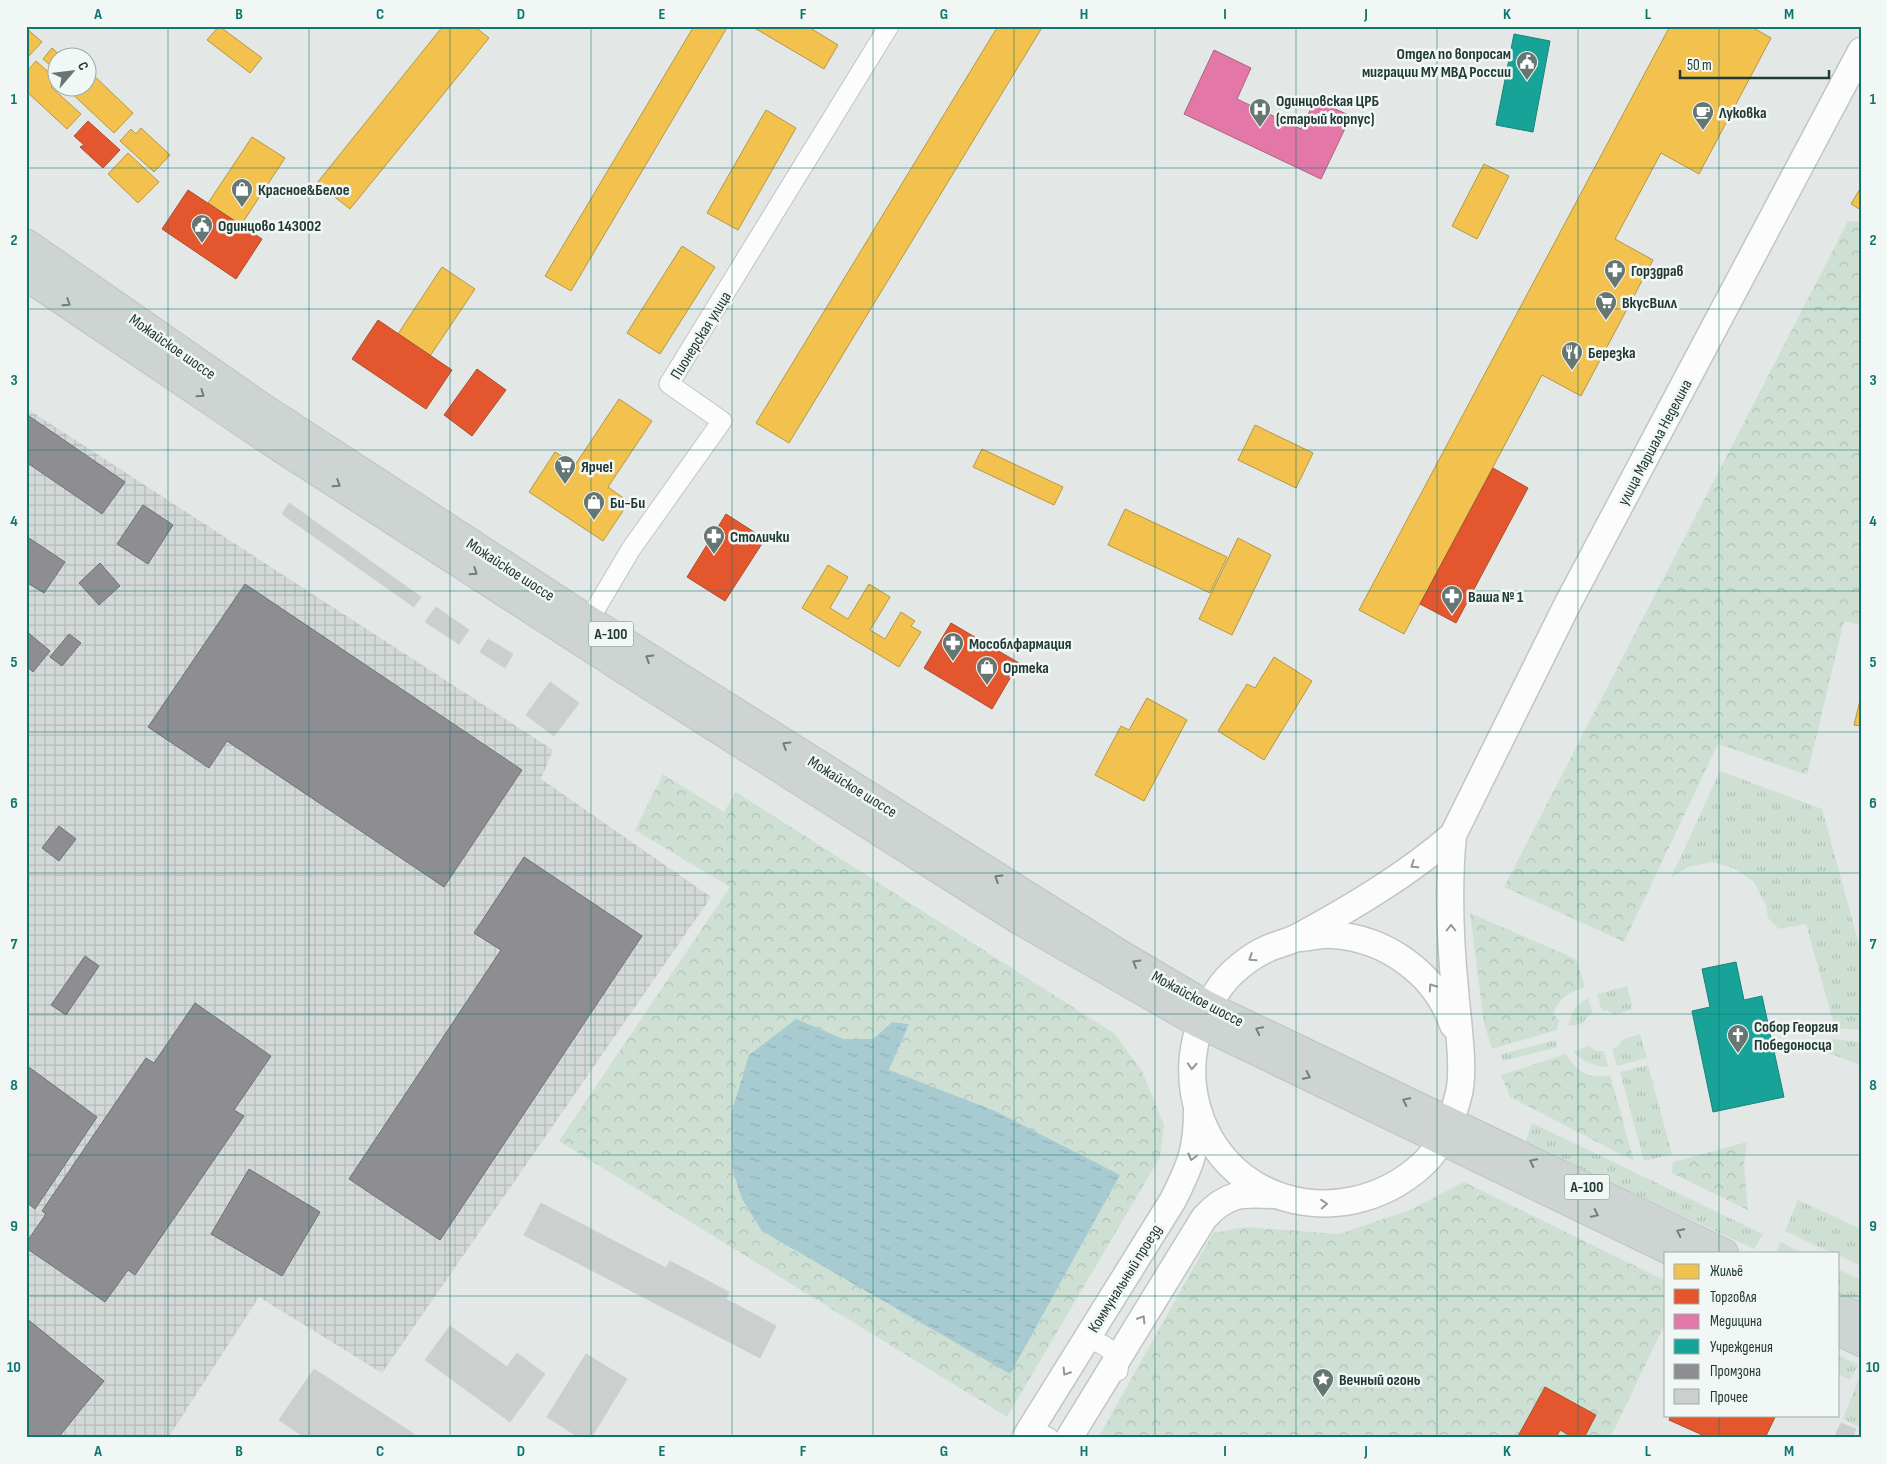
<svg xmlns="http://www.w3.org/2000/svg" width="1887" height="1464" font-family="'Sofia Sans Condensed',sans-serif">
<defs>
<pattern id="industrial-grid" width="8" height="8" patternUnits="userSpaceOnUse" patternTransform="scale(1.25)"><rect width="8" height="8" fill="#d2d9d6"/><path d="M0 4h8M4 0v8" fill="none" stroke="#b4bbb8"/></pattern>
<pattern id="grass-tufts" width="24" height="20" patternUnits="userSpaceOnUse" patternTransform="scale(1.25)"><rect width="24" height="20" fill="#cee0d4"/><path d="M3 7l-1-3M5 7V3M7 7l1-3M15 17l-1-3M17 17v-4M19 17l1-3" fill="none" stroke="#b1c1b7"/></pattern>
<pattern id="forest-crowns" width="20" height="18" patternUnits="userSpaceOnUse" patternTransform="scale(1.25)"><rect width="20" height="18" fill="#cee0d4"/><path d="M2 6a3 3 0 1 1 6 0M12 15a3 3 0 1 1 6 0" fill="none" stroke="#b1c1b7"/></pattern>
<pattern id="water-ripples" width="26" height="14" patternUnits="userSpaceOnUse" patternTransform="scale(1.25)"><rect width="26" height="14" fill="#a8cbd2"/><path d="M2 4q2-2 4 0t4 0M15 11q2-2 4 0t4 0" fill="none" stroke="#90afb5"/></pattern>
</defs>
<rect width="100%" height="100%" fill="#e3e8e6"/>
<polygon fill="url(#industrial-grid)" points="26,408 553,750 541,779 711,897 382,1373 259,1297 168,1438 26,1438"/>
<g fill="url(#grass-tufts)">
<polygon points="1720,771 1822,809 1861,952 1861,1030 1835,1028 1806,924 1779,929 1768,918 1766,905 1754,882 1736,869 1712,862 1688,867 1671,878"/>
<polygon points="1627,986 1633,1009 1614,1015 1607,1010 1602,1011 1597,994"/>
<polygon points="1588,998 1593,1013 1585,1019 1583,1024 1567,1026 1576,1006"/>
<polygon points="1640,1034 1647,1058 1617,1066 1612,1049 1619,1045 1621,1040"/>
<polygon points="1831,1039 1861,1042 1861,1065 1825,1052"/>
<polygon points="1556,1040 1558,1047 1503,1061 1501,1054"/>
<path d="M1589,1046L1597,1051H1604L1608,1067C1593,1066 1584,1062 1573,1052Z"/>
<polygon points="1648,1065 1672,1154 1644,1161 1620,1072"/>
<polygon points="1532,1123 1763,1234 1754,1249 1525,1143"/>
<polygon points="1798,1200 1861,1229 1861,1266 1838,1255 1838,1253 1832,1253 1785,1231"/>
<polygon points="1780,1242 1803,1253 1777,1253"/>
<polygon points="1838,1269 1861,1280 1861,1303 1838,1292"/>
<polygon points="1838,1355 1858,1365 1850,1380 1838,1374"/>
<polygon points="1861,1373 1861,1428 1843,1419"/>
</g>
<g fill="url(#forest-crowns)" fill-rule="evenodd">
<polygon points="1848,221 1861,222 1861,625 1844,621 1807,775 1718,744 1624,942 1504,887"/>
<path d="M663,774L724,812L736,792L1115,1034L1142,1071L1164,1125L1160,1157L1007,1417L559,1141L730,887L635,830ZM796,1019L844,1039H873L892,1022L908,1024L889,1070L936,1090L1010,1374L900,1309Z"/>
<path d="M1470,913L1576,959L1585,987C1568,993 1560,998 1553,1014L1559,1020L1557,1030L1492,1049L1484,1023Z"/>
<path d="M1566,1054C1577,1072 1589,1080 1610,1075L1634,1161L1510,1097L1501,1075Z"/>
<polygon points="1747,1142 1744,1165 1748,1210 1672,1173 1673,1162"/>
<polygon points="1464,1182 1666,1281 1666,1322 1610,1438 1098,1438 1213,1233 1246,1227 1339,1234 1410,1210"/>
</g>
<polygon fill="url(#water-ripples)" points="796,1019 844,1039 873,1039 892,1022 909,1024 889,1070 995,1111 1120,1175 1010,1374 762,1231 742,1199 732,1168 731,1114 749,1055"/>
<g fill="#f2c14e" stroke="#b49846">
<polygon points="219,26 262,58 250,73 207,40"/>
<polygon points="443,26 474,26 489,38 350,209 317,183"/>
<polygon points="694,26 728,26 571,291 545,276"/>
<polygon points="751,26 807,26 838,45 824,69"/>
<polygon points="998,26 1043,26 789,443 756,423"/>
<polygon points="1670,26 1750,26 1771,38 1699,174 1661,153 1615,239 1653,260 1581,396 1542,375 1404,634 1359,610"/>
<polygon points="26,28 42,42 26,59"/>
<polygon points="52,48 63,58 58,58 58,72 43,59"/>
<polygon points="36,61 57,80 51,87 81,114 67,129 26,91 26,72"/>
<polygon points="88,70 133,113 114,133 67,89 88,88"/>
<polygon points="766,110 796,128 738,230 707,213"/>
<polygon points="141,128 170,155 154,172 120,141 131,129 136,134"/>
<polygon points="252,137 285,158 241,225 208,203"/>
<polygon points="128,153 159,182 138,203 108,174"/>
<polygon points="1484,164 1509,176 1477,239 1452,226"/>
<polygon points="1861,187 1861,210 1851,204"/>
<polygon points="682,246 715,267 660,354 627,333"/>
<polygon points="442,267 475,289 430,356 398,334"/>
<polygon points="619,399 652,421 608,487 629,502 603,541 529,492 555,452 575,465"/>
<polygon points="1255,425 1313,453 1296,488 1238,460"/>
<polygon points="982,449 1063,487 1054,505 973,467"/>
<polygon points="1125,509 1227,557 1210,593 1108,545"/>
<polygon points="1238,538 1271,555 1232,635 1199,619"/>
<polygon points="828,565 848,577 830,608 848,619 869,584 890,597 870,630 885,639 901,612 915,621 911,626 921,632 899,667 802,608"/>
<polygon points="1274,657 1312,681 1264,760 1218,731 1247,684 1255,688"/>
<polygon points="1861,696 1861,726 1854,725"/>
<polygon points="1147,698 1187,720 1144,801 1095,775 1121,726 1129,730"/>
</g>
<g fill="#e4572e" stroke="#aa4e30">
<polygon points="88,121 120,150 103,168 80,147 84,145 74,136"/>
<polygon points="188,190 262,239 236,279 162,229"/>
<polygon points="378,320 452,370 426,409 352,359"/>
<polygon points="477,369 506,390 472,436 444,415"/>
<polygon points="1493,468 1528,488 1456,623 1420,604"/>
<polygon points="726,514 765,539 725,601 687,577"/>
<polygon points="951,623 1019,663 992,709 924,668"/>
<polygon points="1545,1387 1596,1415 1584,1438 1574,1438 1560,1430 1556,1438 1517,1438"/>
<polygon points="1671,1415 1776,1415 1765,1438 1709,1438 1669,1420"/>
</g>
<polygon fill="#e377a8" stroke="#a96485" points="1214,50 1251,68 1237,99 1301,129 1315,100 1351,116 1321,179 1184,114"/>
<g fill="#17a398" stroke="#1b837a">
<polygon points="1514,34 1550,41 1533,132 1496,125"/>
<polygon points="1736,962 1744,1000 1762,996 1784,1097 1713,1112 1692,1011 1710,1007 1702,969"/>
</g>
<g fill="#8d8d92" stroke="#6d7476">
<polygon points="26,414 125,482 102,514 26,462"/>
<polygon points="143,505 173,525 148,564 117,544"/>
<polygon points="26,536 65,562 44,593 26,582"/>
<polygon points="100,563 120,586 99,605 79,583"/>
<polygon points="245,584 522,770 444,887 227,741 209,768 148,727"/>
<polygon points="26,631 50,651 33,672 26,666"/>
<polygon points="69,634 81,643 62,666 50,657"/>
<polygon points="59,826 76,839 59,861 42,848"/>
<polygon points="524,857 642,936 440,1240 349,1179 501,950 474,933"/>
<polygon points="85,956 99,966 66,1015 51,1005"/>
<polygon points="195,1003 271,1056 234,1110 244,1116 135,1275 128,1270 105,1302 26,1248 26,1243 46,1214 42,1211 146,1058 154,1063"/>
<polygon points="26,1065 97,1117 35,1209 26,1202"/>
<polygon points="249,1169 320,1212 282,1276 211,1234"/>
<polygon points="26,1318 104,1381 58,1438 26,1438"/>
</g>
<g fill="#cbcfce" stroke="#ccd1cf">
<polygon points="289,503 421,597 414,607 282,514"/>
<polygon points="436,607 469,630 459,644 425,622"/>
<polygon points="488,639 513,654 505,668 480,652"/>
<polygon points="550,682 579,703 554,736 526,715"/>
<polygon points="541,1203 666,1268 670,1261 729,1292 726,1299 776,1326 760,1358 524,1235"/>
<polygon points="450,1326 507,1367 517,1353 545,1374 510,1422 425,1360"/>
<polygon points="586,1354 627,1379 591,1438 580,1438 547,1417"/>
<polygon points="314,1369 414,1434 412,1438 306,1438 279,1420"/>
<polygon points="1841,1423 1856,1429 1852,1438 1834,1438"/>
</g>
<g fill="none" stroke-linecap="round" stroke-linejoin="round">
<g stroke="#c0c5c3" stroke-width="21">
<g id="street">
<polyline points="589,620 631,549 722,421 669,384 889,26"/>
<path d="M1085,1340C1101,1340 1120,1353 1118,1371"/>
<polyline points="1026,1438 1041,1434 1049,1438"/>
</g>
</g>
<g stroke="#c0c6c3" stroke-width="29">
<g id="secondary">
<path d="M1453,835C1407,875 1351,908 1298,937C1289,942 1278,944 1269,948C1250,956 1229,973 1218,990C1197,1020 1188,1057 1194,1093C1213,1203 1341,1238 1422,1165C1441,1148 1453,1118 1459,1093C1465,1068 1457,1016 1455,990C1450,939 1448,886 1453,835L1567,605L1861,51"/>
<path d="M1301,938C1311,937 1322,934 1332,935C1386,938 1436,974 1453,1025"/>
<path d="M1025,1438L1173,1200C1190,1166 1197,1150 1197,1112"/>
<path d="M1069,1438L1204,1218C1227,1193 1241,1193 1273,1195"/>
</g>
</g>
<g stroke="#bcc4c2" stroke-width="30">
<g id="primary">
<polyline points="26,243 262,407 589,620 1120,954 1208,1006 1724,1253"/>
<polyline points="26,276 273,443 631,674 1019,920 1200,1024 1675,1253"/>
<polyline points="1838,1308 1861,1318"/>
<polyline points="1838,1331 1861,1342"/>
</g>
</g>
<use href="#street" stroke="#fbfcfb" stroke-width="19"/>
<use href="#secondary" stroke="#fbfcfb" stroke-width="26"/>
<use href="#primary" stroke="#ced4d2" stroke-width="28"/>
</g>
<defs><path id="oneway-chevron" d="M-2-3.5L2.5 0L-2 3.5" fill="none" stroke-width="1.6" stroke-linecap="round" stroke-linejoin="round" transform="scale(1.25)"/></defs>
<g stroke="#707f7b">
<use href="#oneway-chevron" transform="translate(67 303) rotate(34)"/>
<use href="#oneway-chevron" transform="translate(201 394) rotate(34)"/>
<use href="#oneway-chevron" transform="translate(337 484) rotate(33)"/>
<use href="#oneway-chevron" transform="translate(474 572) rotate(33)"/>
<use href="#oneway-chevron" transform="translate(649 658) rotate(-148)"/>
<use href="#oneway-chevron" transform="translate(786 745) rotate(-148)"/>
<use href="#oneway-chevron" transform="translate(998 878) rotate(-148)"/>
<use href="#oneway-chevron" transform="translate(1136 963) rotate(-150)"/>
<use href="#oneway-chevron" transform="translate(1259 1030) rotate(-154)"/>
<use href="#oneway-chevron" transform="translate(1307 1076) rotate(26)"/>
<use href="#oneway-chevron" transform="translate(1406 1101) rotate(-154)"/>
<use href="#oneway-chevron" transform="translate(1533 1162) rotate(-154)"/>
<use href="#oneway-chevron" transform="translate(1595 1214) rotate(26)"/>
<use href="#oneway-chevron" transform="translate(1680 1232) rotate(-154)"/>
</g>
<g stroke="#8f9a98">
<use href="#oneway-chevron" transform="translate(1414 865) rotate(146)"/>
<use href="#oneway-chevron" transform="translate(1451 928) rotate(-90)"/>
<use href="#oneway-chevron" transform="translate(1252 958) rotate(147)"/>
<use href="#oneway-chevron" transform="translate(1432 987) rotate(-125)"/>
<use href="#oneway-chevron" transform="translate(1192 1066) rotate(93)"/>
<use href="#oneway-chevron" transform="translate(1192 1157) rotate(105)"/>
<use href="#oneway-chevron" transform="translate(1324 1204) rotate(-4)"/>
<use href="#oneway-chevron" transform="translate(1142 1319) rotate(-58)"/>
<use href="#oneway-chevron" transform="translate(1066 1372) rotate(122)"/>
</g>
<path fill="none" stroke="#0f766e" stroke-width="1" stroke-opacity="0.55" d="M168,26V1438M309,26V1438M450,26V1438M591,26V1438M732,26V1438M873,26V1438M1014,26V1438M1155,26V1438M1296,26V1438M1437,26V1438M1578,26V1438M1719,26V1253M26,168H1861M26,309H1861M26,450H1861M26,591H1861M26,732H1861M26,873H1861M26,1014H1861M26,1155H1861M26,1296H1666M1838,1296H1861M1719,1415V1438"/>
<defs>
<g id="civic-pin" transform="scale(1.125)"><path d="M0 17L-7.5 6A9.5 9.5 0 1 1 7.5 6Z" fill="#667672" stroke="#f1f7f5"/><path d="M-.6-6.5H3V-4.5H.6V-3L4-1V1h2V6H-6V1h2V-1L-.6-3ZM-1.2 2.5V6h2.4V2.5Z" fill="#fff"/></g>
<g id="hospital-pin" transform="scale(1.125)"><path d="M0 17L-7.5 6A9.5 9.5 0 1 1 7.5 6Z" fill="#667672" stroke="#f1f7f5"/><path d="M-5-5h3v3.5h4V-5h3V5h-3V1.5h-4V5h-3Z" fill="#fff"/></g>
<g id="cafe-pin" transform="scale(1.125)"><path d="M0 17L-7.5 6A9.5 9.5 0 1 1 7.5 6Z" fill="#667672" stroke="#f1f7f5"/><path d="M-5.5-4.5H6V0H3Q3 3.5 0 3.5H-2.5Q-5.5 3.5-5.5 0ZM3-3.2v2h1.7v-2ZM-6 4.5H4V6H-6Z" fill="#fff"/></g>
<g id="shop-pin" transform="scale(1.125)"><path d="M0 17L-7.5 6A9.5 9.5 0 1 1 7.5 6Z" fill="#667672" stroke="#f1f7f5"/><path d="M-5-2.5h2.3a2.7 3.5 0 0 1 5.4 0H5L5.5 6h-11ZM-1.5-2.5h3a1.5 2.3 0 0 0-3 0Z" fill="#fff"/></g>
<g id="pharmacy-pin" transform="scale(1.125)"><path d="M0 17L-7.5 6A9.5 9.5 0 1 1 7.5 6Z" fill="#667672" stroke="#f1f7f5"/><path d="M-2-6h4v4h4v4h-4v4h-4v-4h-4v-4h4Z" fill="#fff"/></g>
<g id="supermarket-pin" transform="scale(1.125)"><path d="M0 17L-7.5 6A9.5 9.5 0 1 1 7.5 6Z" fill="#667672" stroke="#f1f7f5"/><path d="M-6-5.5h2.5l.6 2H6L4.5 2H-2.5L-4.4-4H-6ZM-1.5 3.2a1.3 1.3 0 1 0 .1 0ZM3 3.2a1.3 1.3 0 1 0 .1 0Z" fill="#fff"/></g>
<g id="restaurant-pin" transform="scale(1.125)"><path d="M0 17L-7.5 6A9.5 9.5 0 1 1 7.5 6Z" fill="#667672" stroke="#f1f7f5"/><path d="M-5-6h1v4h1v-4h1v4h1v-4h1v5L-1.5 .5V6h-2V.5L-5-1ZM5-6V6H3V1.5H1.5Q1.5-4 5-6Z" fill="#fff"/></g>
<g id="church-pin" transform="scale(1.125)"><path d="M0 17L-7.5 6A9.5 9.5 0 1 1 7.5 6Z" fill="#667672" stroke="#f1f7f5"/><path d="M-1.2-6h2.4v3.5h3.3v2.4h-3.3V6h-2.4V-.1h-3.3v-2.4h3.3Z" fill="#fff"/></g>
<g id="sight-pin" transform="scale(1.125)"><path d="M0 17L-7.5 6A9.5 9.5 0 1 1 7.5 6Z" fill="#667672" stroke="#f1f7f5"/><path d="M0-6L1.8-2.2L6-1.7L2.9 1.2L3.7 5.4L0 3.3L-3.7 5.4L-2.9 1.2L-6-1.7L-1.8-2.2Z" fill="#fff"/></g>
</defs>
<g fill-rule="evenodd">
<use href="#civic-pin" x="1527" y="62"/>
<use href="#hospital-pin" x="1260" y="109"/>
<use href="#cafe-pin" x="1703" y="112"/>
<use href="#shop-pin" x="242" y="189"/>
<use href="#civic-pin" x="202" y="225"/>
<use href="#pharmacy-pin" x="1615" y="270"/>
<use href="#supermarket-pin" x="1606" y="302"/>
<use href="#restaurant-pin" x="1572" y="352"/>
<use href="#supermarket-pin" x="565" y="466"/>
<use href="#shop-pin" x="594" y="502"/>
<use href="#pharmacy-pin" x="714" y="536"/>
<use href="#pharmacy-pin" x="1452" y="596"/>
<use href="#pharmacy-pin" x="953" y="643"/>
<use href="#shop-pin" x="987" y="667"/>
<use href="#church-pin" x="1738" y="1035"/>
<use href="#sight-pin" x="1323" y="1379"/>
</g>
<g text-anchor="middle" stroke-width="5" stroke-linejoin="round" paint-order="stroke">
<g fill="#f1f7f5" stroke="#61726e" stroke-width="1">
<rect x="588.5" y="621.5" width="45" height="25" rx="4"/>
<rect x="1564.5" y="1174.5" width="45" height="25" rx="4"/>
</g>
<g font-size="15" font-weight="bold" fill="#233934">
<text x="611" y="639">А-100</text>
<text x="1587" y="1192">А-100</text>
</g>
<g font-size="16" font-weight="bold" fill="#233934" stroke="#f1f7f5" text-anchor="start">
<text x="1511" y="59" text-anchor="end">Отдел по вопросам<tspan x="1511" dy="18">миграции МУ МВД России</tspan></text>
<text x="1276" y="106">Одинцовская ЦРБ<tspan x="1276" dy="18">(старый корпус)</tspan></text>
<text x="1719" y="118">Луковка</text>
<text x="258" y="195">Красное&amp;Белое</text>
<text x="218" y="231">Одинцово 143002</text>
<text x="1631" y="276">Горздрав</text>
<text x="1622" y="308">ВкусВилл</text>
<text x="1588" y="358">Березка</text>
<text x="581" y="472">Ярче!</text>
<text x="610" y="508">Би-Би</text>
<text x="730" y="542">Столички</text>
<text x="1468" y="602">Ваша № 1</text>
<text x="969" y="649">Мособлфармация</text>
<text x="1003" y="673">Ортека</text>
<text x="1754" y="1032">Собор Георгия<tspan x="1754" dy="18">Победоносца</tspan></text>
<text x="1339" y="1385">Вечный огонь</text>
</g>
<g font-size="16" fill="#233934" stroke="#f1f7f5">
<text transform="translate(700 335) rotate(-58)" y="6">Пионерская улица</text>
<text transform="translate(173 346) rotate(35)" y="6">Можайское шоссе</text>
<text transform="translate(1654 442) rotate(-62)" y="6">улица Маршала Неделина</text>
<text transform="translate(511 569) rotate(33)" y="6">Можайское шоссе</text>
<text transform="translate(853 786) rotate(32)" y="6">Можайское шоссе</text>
<text transform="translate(1198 998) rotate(28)" y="6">Можайское шоссе</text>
<text transform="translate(1124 1278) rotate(-58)" y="6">Коммунальный проезд</text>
</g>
</g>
<rect width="1887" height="1464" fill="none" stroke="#f1f7f5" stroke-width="55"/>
<rect x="1664" y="1252" width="175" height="165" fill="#f1f7f5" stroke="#9faba8"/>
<rect x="1674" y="1264" width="25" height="15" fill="#f2c14e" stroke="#9faba8"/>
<text x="1710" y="1276" font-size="15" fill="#233934">Жильё</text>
<rect x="1674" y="1289" width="25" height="15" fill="#e4572e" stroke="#9faba8"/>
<text x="1710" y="1302" font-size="15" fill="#233934">Торговля</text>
<rect x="1674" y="1314" width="25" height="15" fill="#e377a8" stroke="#9faba8"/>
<text x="1710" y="1326" font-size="15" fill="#233934">Медицина</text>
<rect x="1674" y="1339" width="25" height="15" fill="#17a398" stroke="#9faba8"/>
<text x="1710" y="1352" font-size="15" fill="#233934">Учреждения</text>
<rect x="1674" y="1364" width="25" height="15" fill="#8d8d92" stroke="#9faba8"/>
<text x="1710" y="1376" font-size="15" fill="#233934">Промзона</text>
<rect x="1674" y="1389" width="25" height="15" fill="#cbcfce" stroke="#9faba8"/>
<text x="1710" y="1402" font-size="15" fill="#233934">Прочее</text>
<g transform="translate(72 72) rotate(62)"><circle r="24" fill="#f1f7f5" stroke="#9faba8"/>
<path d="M0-4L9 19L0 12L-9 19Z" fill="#667672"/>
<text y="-8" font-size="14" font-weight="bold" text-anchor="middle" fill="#233934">С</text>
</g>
<path d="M1680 70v8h149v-8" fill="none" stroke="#233934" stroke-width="2.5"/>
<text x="1687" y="70" font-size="15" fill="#233934" stroke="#f1f7f5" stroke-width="4" paint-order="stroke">50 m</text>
<rect x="28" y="28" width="1832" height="1408" fill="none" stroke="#0f766e" stroke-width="2"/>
<g font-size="16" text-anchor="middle" font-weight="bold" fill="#0f766e">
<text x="98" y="19">A</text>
<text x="239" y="19">B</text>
<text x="380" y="19">C</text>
<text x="521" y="19">D</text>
<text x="662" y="19">E</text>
<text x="803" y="19">F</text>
<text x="944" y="19">G</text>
<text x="1084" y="19">H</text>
<text x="1225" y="19">I</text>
<text x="1366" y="19">J</text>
<text x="1507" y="19">K</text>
<text x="1648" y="19">L</text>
<text x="1789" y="19">M</text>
<text x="14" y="104">1</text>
<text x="1873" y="104">1</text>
<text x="14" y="245">2</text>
<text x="1873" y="245">2</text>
<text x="14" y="385">3</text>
<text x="1873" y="385">3</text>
<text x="14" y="526">4</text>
<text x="1873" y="526">4</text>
<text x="14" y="667">5</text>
<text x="1873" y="667">5</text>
<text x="14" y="808">6</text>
<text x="1873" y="808">6</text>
<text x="14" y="949">7</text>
<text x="1873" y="949">7</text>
<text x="14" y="1090">8</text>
<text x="1873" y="1090">8</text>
<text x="14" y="1231">9</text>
<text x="1873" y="1231">9</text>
<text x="14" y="1372">10</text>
<text x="1873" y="1372">10</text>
<text x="98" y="1456">A</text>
<text x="239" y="1456">B</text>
<text x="380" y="1456">C</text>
<text x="521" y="1456">D</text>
<text x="662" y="1456">E</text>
<text x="803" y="1456">F</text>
<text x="944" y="1456">G</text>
<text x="1084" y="1456">H</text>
<text x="1225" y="1456">I</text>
<text x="1366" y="1456">J</text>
<text x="1507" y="1456">K</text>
<text x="1648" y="1456">L</text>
<text x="1789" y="1456">M</text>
</g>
</svg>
